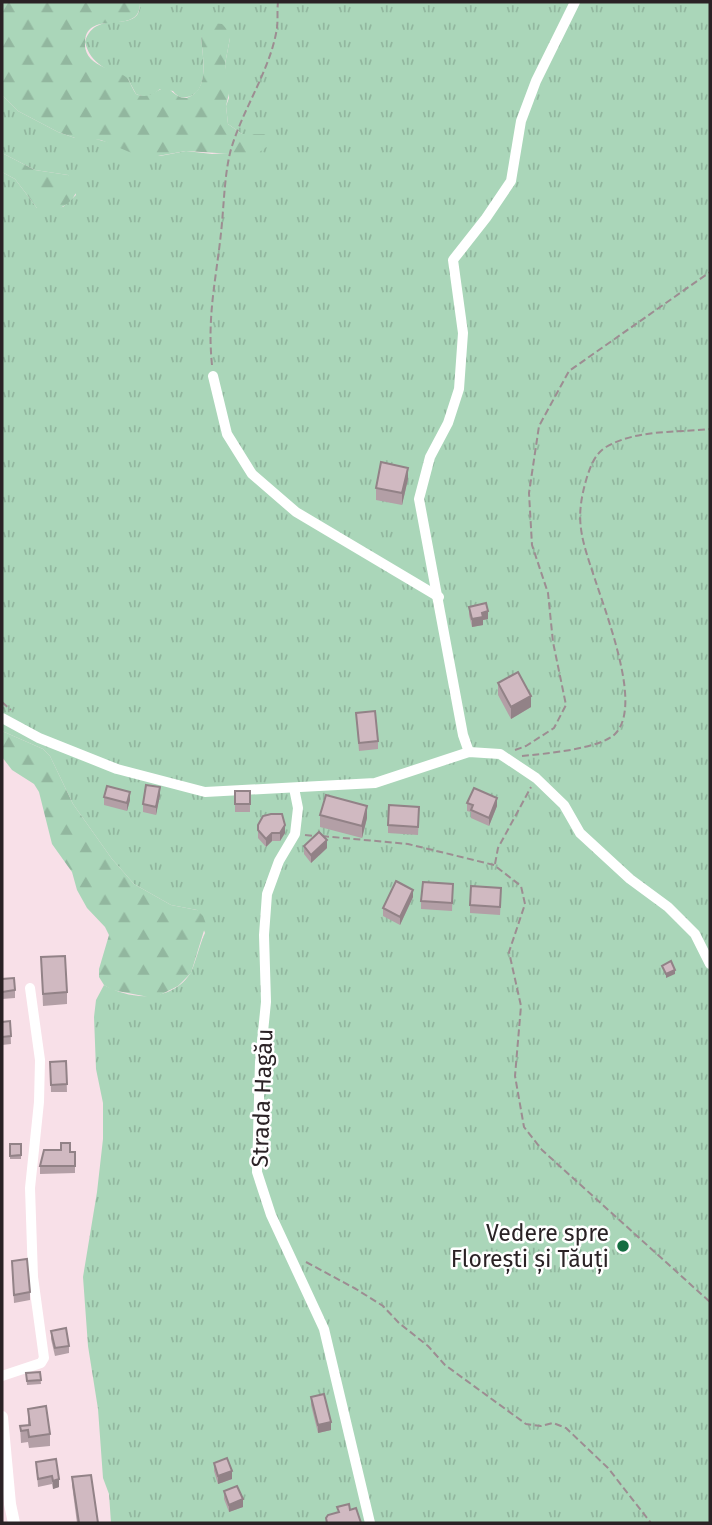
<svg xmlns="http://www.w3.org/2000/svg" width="712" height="1525" font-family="'Fira Sans',sans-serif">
<defs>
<pattern id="grass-tufts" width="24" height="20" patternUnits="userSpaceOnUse" patternTransform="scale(1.75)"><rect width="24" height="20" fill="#aad6b9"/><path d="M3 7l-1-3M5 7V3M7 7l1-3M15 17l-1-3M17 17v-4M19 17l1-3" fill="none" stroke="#92b79f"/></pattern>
<pattern id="forest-firs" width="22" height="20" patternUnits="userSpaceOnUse" patternTransform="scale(1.75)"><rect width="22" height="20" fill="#aad6b9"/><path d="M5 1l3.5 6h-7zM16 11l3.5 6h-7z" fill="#92b79f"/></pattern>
</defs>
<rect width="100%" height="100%" fill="#f8e0e8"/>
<path fill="url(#grass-tufts)" d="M140,2H710V1523H111L109,1494L103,1478L98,1409L88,1346L83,1277L97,1192L103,1139V1103L96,1069L94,1017L96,1000L104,985C130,1000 170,1003 190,974C194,968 200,943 205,933L197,910L171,905L134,884L112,859L73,804L50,756L43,749L2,731V172L15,179L37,208L63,207L76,195L68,175L35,170L2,153V95L18,111L58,132L75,138H92L160,156L186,151L212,154L230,153L258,134H242L228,124L226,106L229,98L225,64L230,38L201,36C202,52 211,93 187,97C181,99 177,96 173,91L160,89C151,97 146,98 136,94L128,79C109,71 90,64 85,42C96,5 141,38 140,2Z"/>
<g fill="url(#forest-firs)">
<path d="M2,2H140C141,38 87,7 85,42C83,69 121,69 128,79C131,84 133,90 136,94C150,100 153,91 166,87C171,90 175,95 180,97C185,99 187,98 191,96C210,86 202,53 201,36L212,23L222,24L228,30L230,38L225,64L230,89L226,106L228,124L242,134H265L269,139V145L257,154L248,155L186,151L152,157L134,154L101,140L75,138L58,132L18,111L2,95Z"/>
<path d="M2,153L35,170L68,175L78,187C73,206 55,214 37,208L15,179L2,172Z"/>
<polygon points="2,731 43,749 50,756 73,804 112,859 134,884 171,905 197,910 203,916 206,924 191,973 178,986 154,998 112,990 104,985 99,977 99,969 109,935 105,927 87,908 77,890 72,872 52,844 39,792 34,784 12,770 2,757"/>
</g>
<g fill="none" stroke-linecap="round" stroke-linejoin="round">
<g stroke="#9d8d92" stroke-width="2" stroke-dasharray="7 3.5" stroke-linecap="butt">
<path d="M212,365C207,316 216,280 221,233C224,206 224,179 230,153C241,111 270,72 277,28C278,20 277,10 278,2"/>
<polyline points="2,702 11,710"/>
<polyline points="515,750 526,746 554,728 566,705 553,642 548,593 532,545 529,493 539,426 569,371 710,272"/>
<path d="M522,756C543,754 600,749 615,734C649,700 589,577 582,535C578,515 581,497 587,477C591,465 595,454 606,447C637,429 676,433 710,429"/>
<polyline points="305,835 316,836"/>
<polyline points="322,836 408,844 494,865 521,886 525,904 509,952 521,1006 515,1076 524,1127 542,1150 710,1302"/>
<polyline points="495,864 498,848 531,787"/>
<polyline points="306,1262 356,1289 383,1306 399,1323 428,1346 445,1365 526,1424 541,1426 553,1423 566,1428 608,1468 651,1523"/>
</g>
<g stroke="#fff" stroke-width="10">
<polyline points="213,376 227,434 252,474 296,512 439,597"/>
<polyline points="2,718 39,738 117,769 205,792 375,783 469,752 500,754 536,778 564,805 580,833 630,879 668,907 695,934 710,964"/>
<polyline points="469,752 463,735 419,499 430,457 448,423 459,389 463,333 453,260 486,218 511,181 521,121 536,81 575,2"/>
<polyline points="294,788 298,808 295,834 279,861 267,894 264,935 266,1002 260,1062 257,1172 271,1215 324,1329 370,1523"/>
<polyline points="2,1376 41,1363 44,1358 33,1277 30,1188 39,1102 40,1060 30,988"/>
</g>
<polyline stroke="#fff" stroke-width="12" points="2,1417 10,1504 14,1523"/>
</g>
<g fill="#b39fa6">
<polygon points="408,479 402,505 376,500 376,488"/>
<polygon points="469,607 488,619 483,620 483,625 472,627 469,615"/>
<polygon points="498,683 531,707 511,719 498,695"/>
<polygon points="356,713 378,741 378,749 359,751"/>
<rect x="235" y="791" width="15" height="21"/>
<polygon points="160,795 156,815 143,812 143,804"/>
<polygon points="104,797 130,800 127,811 104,805"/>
<polygon points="467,803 497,806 489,826 471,818 471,812 467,811"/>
<polygon points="320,815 367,818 362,838 320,827"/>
<polygon points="419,815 418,835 388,833 388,825"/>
<polygon points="258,825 285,833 280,841 272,841 266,847 258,838"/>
<polygon points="304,846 327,848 311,863 304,854"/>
<polygon points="453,884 452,911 421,909 421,901"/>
<polygon points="501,896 500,915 470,913 470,905"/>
<polygon points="413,897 400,925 383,916 383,908"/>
<polygon points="41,957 67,992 67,1004 43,1006"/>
<polygon points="2,979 15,990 15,998 2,999"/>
<polygon points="10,1021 11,1044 2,1045 2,1022"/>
<polygon points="66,1061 67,1092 51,1092 50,1062"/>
<rect x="10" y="1144" width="11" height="15"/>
<polygon points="70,1152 75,1152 75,1173 40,1174 40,1166"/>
<polygon points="12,1261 30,1292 30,1300 14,1303"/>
<polygon points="51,1331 69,1346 69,1353 55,1356 51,1339"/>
<polygon points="40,1372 41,1384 27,1385 26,1373"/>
<polygon points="311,1397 331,1430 318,1433 311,1405"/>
<polygon points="28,1409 50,1434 50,1446 29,1448 28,1442 21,1443 20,1426 28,1425"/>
<polygon points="56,1459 59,1487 53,1489 52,1484 38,1487 36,1462"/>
<polygon points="214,1463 232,1479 218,1484 214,1471"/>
<polygon points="72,1477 98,1523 77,1523 72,1485"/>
<polygon points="224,1491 243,1507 229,1512 224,1499"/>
</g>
<g fill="#928287">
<polygon points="408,468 408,479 402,505 402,493"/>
<polygon points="488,611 488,619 483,620 483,625 472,627 472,619 482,613"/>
<polygon points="531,696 531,707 511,719 511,707"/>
<polygon points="160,787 160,795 156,815 156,807"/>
<polygon points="130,792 130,800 127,811 127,803"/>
<polygon points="497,798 497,806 489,826 489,818"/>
<polygon points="367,806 367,818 362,838 362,826"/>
<polygon points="285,825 285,833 280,841 280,833"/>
<polygon points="272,833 272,841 266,847 266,839"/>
<polygon points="327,840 327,848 311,863 311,855"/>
<polygon points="413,890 413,897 400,925 400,917"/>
<polygon points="675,970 675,974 666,978 666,974"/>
<polygon points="331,1422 331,1430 318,1433 318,1425"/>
<polygon points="232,1471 232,1479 218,1484 218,1476"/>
<polygon points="59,1479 59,1487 53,1489 53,1481"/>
<polygon points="243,1499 243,1507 229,1512 229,1505"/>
</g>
<g fill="#d0b9c1" stroke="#928287" stroke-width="2">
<polygon points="381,462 408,468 402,493 376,488"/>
<polygon points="486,603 488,611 482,613 483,617 472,619 469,607"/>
<polygon points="518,672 531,696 511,707 498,683"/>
<polygon points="375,711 378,741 359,743 356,713"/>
<polygon points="146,785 160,787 156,807 143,804"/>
<polygon points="107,786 130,792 127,803 104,797"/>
<polygon points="474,788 497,798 489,818 471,810 473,805 467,803"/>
<rect x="235" y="791" width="15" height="13"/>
<polygon points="326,795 367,806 362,826 320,815"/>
<polygon points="389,805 419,807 418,827 388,825"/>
<polygon points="271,814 282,814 285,825 280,833 272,833 266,839 258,830 258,825 263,816"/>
<polygon points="319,832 327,840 311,855 304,846"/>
<polygon points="396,881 413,890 400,917 383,908"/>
<polygon points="423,882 453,884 452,903 421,901"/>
<polygon points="471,886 501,888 500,907 470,905"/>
<polygon points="65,956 67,992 43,994 41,957"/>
<polygon points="671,961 675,970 666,974 662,966"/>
<polygon points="14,978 15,990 2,992 2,979"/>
<polygon points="10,1021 11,1036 2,1037 2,1022"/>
<polygon points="66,1061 67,1084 51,1085 50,1062"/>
<polygon points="61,1143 70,1143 70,1152 75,1152 75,1166 40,1166 44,1150 61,1150"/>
<polygon points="10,1144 21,1144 21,1155 10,1156"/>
<polygon points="27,1259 30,1292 14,1295 12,1261"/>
<polygon points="66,1328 69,1346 55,1348 51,1331"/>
<polygon points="40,1372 41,1380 27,1381 26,1373"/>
<polygon points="324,1394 331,1422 318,1425 311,1397"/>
<polygon points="46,1406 50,1434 29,1437 28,1430 21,1431 20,1426 30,1425 28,1409"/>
<polygon points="227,1458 232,1471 218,1476 214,1463"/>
<polygon points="56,1459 59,1479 53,1481 52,1476 38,1479 36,1462"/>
<polygon points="91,1475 98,1523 79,1523 72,1477"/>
<polygon points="237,1486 243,1499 229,1505 224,1491"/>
<polygon points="349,1504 350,1510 356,1508 361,1523 327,1523 326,1518 328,1515 339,1512 337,1507"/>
</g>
<circle fill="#146d41" stroke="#fff" stroke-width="2.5" cx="623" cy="1246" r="7"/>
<g text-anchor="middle" stroke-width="5" stroke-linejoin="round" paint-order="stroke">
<g font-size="23" fill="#2a2225" stroke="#fff">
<text transform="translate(262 1098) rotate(-88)" y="8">Strada Hagău</text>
</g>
<g font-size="23" fill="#2a2225" stroke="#fff" text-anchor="end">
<text x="609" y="1241">Vedere spre<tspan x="609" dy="26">Florești și Tăuți</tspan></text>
</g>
</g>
<rect width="712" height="1525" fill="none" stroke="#2a2225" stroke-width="7"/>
</svg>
